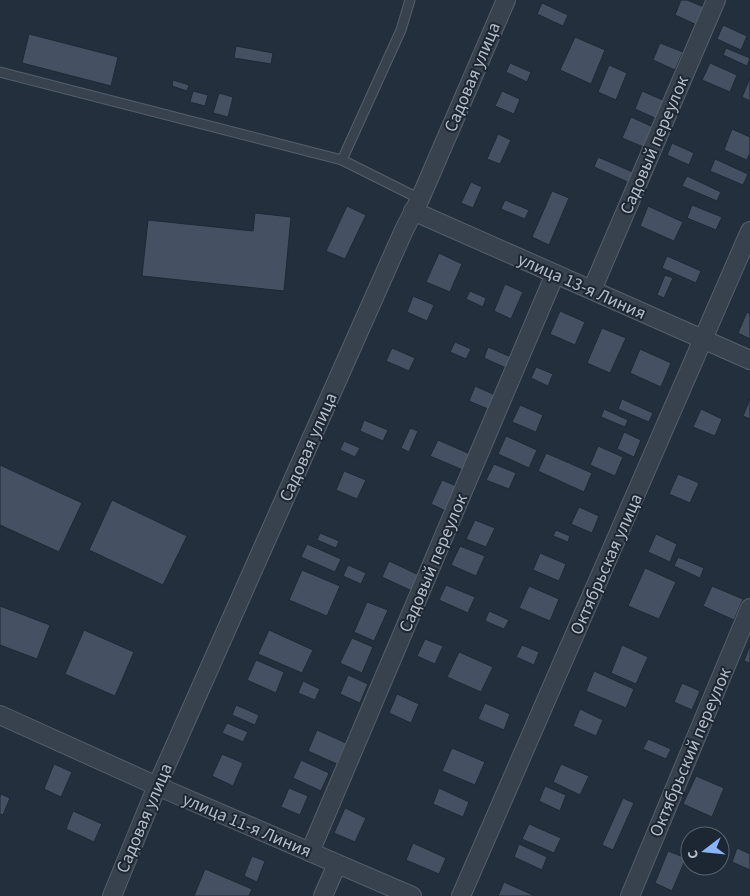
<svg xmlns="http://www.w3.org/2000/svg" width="750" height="896" font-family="'Source Sans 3',sans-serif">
<rect width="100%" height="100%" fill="#242f3e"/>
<g fill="#455162" stroke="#1f2835">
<polygon points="681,0 687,0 704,7 697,25 675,15"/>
<polygon points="542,3 568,15 563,26 537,14"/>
<polygon points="723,25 747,36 741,50 717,39"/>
<polygon points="29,34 118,57 111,86 22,63"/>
<polygon points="575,37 605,50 591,84 560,70"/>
<polygon points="660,43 683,52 675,70 653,60"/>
<polygon points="236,46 273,53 271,64 234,58"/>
<polygon points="726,48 750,58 747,66 723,55"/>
<polygon points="510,63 531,72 527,82 506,72"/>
<polygon points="710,63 737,75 730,92 702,80"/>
<polygon points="609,65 627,73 616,100 598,92"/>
<polygon points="750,78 750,101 742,97"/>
<polygon points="173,80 189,85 187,91 172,86"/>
<polygon points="193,91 208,95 205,106 190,102"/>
<polygon points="502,91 520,99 514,114 495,106"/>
<polygon points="642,91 665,101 657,119 635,109"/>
<polygon points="219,93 233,97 228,117 213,113"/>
<polygon points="631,117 655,128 646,148 622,138"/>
<polygon points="732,129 750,137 750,153 747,160 724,150"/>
<polygon points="498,134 511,140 500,164 487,159"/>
<polygon points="672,143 694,153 689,165 667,155"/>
<polygon points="598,157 635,173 630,183 594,167"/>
<polygon points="715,159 748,174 743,185 710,171"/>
<polygon points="687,176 721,192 717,201 682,186"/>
<polygon points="471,182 482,187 473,208 461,203"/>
<polygon points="552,191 569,198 549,245 532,237"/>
<polygon points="505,200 529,210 525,219 501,209"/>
<polygon points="692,205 722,217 716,230 687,218"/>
<polygon points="347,206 366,215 345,259 326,251"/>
<polygon points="648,206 683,222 674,241 640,226"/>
<polygon points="255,213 291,217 284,291 142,276 148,220 253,231"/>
<polygon points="439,253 462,264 450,292 426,282"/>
<polygon points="667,256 701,271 696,283 662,268"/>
<polygon points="665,275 673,278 664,298 657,295"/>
<polygon points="505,284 523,292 511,319 494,311"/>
<polygon points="470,291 486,298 483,307 466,299"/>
<polygon points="413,296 434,305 427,321 407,312"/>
<polygon points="560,311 585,322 575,345 550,334"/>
<polygon points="747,312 750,314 750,339 738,333"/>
<polygon points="602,328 626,338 610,373 587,363"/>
<polygon points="455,342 471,349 466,359 450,352"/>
<polygon points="488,347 511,357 506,368 484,358"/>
<polygon points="392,348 415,358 409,371 386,361"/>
<polygon points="640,349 671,363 661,387 630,373"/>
<polygon points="536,367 553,374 548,386 531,378"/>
<polygon points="475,386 495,395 488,409 469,401"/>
<polygon points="622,399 653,413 649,422 618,409"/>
<polygon points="750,399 750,419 743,416"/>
<polygon points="520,405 543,415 536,432 512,422"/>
<polygon points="604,409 628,420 625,427 601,417"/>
<polygon points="701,409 722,419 715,436 693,427"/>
<polygon points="364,420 388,430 383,441 360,431"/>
<polygon points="410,428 418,431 409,452 401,448"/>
<polygon points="624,432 641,440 634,457 617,449"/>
<polygon points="506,436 537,450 529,468 498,454"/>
<polygon points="438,440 470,454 463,470 430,456"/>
<polygon points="344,441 360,448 355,457 340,450"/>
<polygon points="598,446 623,457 615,476 590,465"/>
<polygon points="546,453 592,473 584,492 538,471"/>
<polygon points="494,464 516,473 509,489 486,480"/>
<polygon points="0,465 82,503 59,552 0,525"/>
<polygon points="344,471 366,480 357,499 336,490"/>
<polygon points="678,474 699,483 690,503 669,494"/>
<polygon points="442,480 459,487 448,512 431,504"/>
<polygon points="112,500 187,536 163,585 89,550"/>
<polygon points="579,507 599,516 592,533 571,524"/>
<polygon points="475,520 495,528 486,547 466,539"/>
<polygon points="556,530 570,536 568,542 553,536"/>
<polygon points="320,533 339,541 336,548 317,540"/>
<polygon points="656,534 677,544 670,562 648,552"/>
<polygon points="307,544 341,559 335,572 301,557"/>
<polygon points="460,546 485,556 476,576 451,565"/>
<polygon points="540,553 566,564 559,581 533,570"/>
<polygon points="678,557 704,568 700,578 674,566"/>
<polygon points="389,561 419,575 412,591 382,577"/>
<polygon points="348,565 366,573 361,584 343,576"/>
<polygon points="645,568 676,582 659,619 628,606"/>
<polygon points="302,570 340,586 327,616 289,600"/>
<polygon points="446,585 475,597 468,613 439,600"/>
<polygon points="529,586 559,599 550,621 519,608"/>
<polygon points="712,586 743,599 734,620 703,606"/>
<polygon points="367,602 388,610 374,641 354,632"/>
<polygon points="0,606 50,625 37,659 0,645"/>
<polygon points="489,611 509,620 504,629 485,621"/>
<polygon points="84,630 134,652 115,696 65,674"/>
<polygon points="269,630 313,650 302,673 258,654"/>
<polygon points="352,638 373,647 362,673 340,663"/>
<polygon points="425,639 443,646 435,664 417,656"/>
<polygon points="522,645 539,652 534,665 516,657"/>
<polygon points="622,645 648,657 636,684 611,673"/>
<polygon points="750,645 750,663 744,661"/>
<polygon points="459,652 493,667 481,692 447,677"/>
<polygon points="256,660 284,672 276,693 247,680"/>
<polygon points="594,671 634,689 626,708 586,691"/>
<polygon points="348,675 368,684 360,703 340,694"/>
<polygon points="303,681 320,689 315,700 298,693"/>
<polygon points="682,683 700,691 692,710 674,702"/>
<polygon points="397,694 419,704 411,723 389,713"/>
<polygon points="485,703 510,714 504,730 478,719"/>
<polygon points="236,705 259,715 255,725 232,715"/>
<polygon points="580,709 603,720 596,736 573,726"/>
<polygon points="227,723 248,732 243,742 222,733"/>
<polygon points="317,730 346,743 337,764 308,751"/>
<polygon points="648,739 671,749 666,759 643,749"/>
<polygon points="452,748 485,762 475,785 442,771"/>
<polygon points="222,754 243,763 233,786 212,776"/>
<polygon points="301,760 329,773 321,791 293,778"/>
<polygon points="54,764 72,772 61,797 44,789"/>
<polygon points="561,764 589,776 580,795 553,782"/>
<polygon points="696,776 724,788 712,817 683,804"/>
<polygon points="545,786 566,795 560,811 539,801"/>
<polygon points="289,788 308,796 300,815 281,807"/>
<polygon points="439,788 469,802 463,817 433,804"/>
<polygon points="1,794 10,798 3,815 0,814 0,797"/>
<polygon points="623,798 634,803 613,850 602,845"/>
<polygon points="345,808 366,818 355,842 334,833"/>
<polygon points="73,811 102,824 94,842 66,829"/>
<polygon points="529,824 561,838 554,853 522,839"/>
<polygon points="413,843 446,858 439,874 406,860"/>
<polygon points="519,844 547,857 542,870 514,857"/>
<polygon points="737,848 750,854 750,870 732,862"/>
<polygon points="668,851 686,858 672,891 655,883"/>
<polygon points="252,856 265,861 257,882 244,876"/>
<polygon points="205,869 252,889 249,896 194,896"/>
<polygon points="504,882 535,896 498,896"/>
</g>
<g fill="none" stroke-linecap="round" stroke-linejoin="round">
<g stroke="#565f6c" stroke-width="11">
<g id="lane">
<polyline points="0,72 342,160 420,199"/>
<polyline points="342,160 401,30 410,0"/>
</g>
</g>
<g stroke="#565f6c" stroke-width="20">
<g id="street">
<polyline points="413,211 750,360"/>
<polyline points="592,290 716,0"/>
<polyline points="0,715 157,786 412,896"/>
<polyline points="310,852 555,274"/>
<polyline points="112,896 157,786 404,230 420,199 506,0"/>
<polyline points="323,896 337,864"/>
<polyline points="461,896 750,231"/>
<polyline points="630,896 750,608"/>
</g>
</g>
<use href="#lane" stroke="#38414e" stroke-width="9"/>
<use href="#street" stroke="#38414e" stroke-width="18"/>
</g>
<g text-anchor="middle" stroke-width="4" stroke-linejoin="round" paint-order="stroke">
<g font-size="18" fill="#b4bcc9" stroke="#1d2633">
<text transform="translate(472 77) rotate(-67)" y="6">Садовая улица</text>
<text transform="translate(654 145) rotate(-67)" y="6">Садовый переулок</text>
<text transform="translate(582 286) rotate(24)" y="6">улица 13-я Линия</text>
<text transform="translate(308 447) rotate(-66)" y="6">Садовая улица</text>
<text transform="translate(433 563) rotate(-67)" y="6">Садовый переулок</text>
<text transform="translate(606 564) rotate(-66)" y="6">Октябрьская улица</text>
<text transform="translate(690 752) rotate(-67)" y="6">Октябрьский переулок</text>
<text transform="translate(144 818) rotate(-67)" y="6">Садовая улица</text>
<text transform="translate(247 825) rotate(23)" y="6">улица 11-я Линия</text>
</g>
</g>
<g transform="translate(705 851) rotate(254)"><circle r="24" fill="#1d2633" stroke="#59626f"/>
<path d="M0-4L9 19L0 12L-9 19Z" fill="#8ab4f8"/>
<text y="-8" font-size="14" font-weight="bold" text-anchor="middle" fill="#b4bcc9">С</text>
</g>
</svg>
